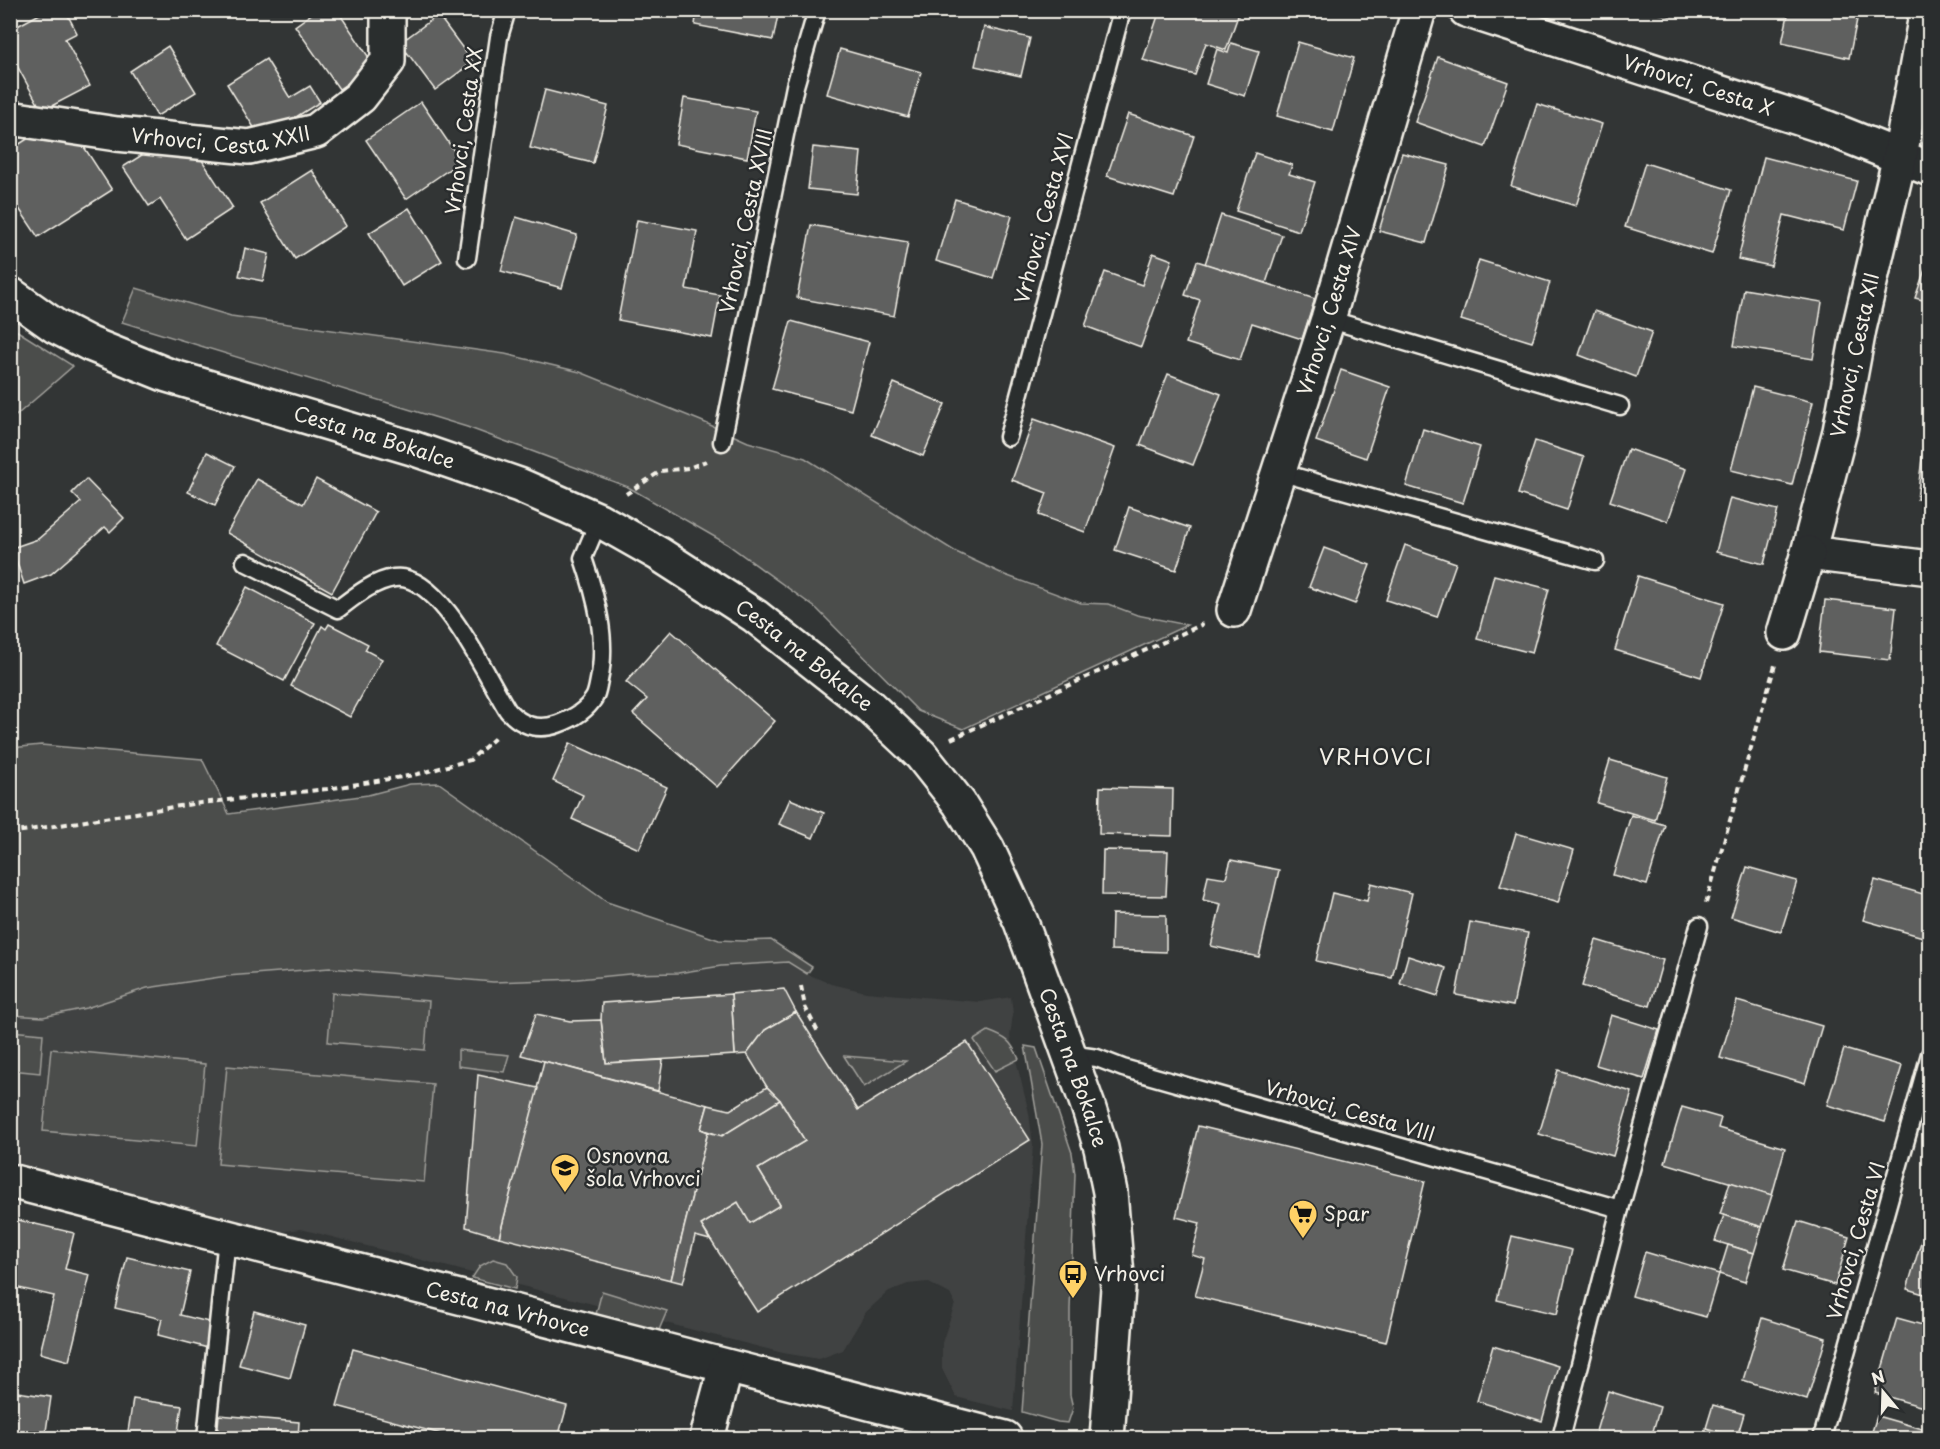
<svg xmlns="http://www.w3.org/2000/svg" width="1940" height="1449" font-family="'Playpen Sans',sans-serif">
<rect width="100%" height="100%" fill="#323535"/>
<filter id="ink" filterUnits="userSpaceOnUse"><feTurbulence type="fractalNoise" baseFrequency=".0167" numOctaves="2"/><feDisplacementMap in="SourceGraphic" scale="12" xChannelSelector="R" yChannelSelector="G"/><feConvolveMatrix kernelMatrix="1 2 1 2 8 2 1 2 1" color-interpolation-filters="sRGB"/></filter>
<g filter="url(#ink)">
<polygon fill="#404242" points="788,962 807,974 831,984 866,992 980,1002 1011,997 1013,1014 1010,1036 1029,1113 1033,1145 1013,1411 956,1397 942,1369 942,1343 955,1304 950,1294 927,1282 908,1284 889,1291 866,1312 843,1350 819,1359 783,1353 301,1229 262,1234 11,1170 10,1015 43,1017 86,1008 147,988 227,976 330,968 493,982 578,979 629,974 678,973 721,966"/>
<g fill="#4b4d4c" stroke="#a09f9a" stroke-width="1.5">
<polygon points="136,288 231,316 505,354 580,372 701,421 748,442 805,458 956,552 1005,575 1081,603 1108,604 1137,615 1187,625 963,729 918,711 817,609 727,544 628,487 467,427 122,322"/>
<polygon points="11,327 73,366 11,420 10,420"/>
<polygon points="41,745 202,759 229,814 368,795 410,784 439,783 607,902 719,940 742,941 771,940 812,967 807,974 788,962 721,966 678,973 629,974 578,979 493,982 330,968 227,976 147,988 86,1008 43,1017 11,1015 11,748"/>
<polygon points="332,993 429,1001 425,1050 328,1042"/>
<polygon points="10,1031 43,1034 40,1073 11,1070"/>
<path d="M988,1031C1007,1038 1011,1041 1019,1059L995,1071L974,1040Z"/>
<polygon points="1025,1046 1036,1048 1072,1153 1075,1174 1070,1309 1070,1395 1073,1408 1068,1423 1058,1422 1022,1412 1042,1144"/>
<polygon points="51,1049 205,1064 197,1146 43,1131"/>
<polygon points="458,1050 509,1055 504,1072 458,1066"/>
<polygon points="844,1056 906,1061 864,1087"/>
<polygon points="227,1066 433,1084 424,1182 218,1164"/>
<polygon points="493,1259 507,1263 517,1277 515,1289 472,1278 480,1266"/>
<polygon points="602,1291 667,1311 656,1337 594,1322"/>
</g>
<g fill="#5f605f" stroke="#f4f1e8" stroke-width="1.5">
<polygon points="47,10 65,10 77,33 65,39 90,86 42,111 10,53 10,30"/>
<polygon points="317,10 337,10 374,65 339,89 295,26"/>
<polygon points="631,10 651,10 651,14"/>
<polygon points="697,10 779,10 773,40 695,25"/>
<polygon points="1160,10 1240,10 1226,50 1206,43 1195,75 1143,60"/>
<polygon points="1644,10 1673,10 1671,16"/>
<polygon points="1789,10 1859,10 1849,58 1782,43"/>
<polygon points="438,15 473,62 435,90 400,43"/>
<polygon points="984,27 1030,38 1021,76 975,66"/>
<polygon points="1298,42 1354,58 1333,132 1277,116"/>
<polygon points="1231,43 1259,51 1245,96 1206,84 1217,49 1228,53"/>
<polygon points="168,46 196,92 157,116 130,71"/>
<polygon points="840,49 921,72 908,117 827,94"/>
<polygon points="1438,57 1508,82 1485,147 1415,122"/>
<polygon points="266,59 290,98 310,86 320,102 261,139 227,84"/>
<polygon points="545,90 608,106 593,163 530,148"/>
<polygon points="684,98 756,111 747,158 676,144"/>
<polygon points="421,102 461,161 406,199 366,140"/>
<polygon points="1537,104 1602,124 1576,206 1511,186"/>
<polygon points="1128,114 1194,136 1174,197 1107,176"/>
<polygon points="43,129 52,144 73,130 112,190 38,237 10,195 10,150"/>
<polygon points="156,146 184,158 198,154 233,208 186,239 160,199 149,206 123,167"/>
<polygon points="813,147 861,152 857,194 808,189"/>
<polygon points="1255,153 1292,165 1289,174 1315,182 1299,231 1236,211"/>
<polygon points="1402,153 1449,165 1426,243 1379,231"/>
<polygon points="1764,157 1857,181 1844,230 1784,215 1771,266 1738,259"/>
<polygon points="1645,163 1731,190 1712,254 1625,227"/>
<polygon points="312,170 346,226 295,259 260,203"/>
<polygon points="955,199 1012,216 993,278 936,261"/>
<polygon points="409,208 442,261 402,286 369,233"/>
<polygon points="1221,215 1282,235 1266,283 1205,264"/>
<polygon points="516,217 577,235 562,288 501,271"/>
<polygon points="637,220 697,231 686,289 720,295 712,338 618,320"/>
<polygon points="811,225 908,242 894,316 797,298"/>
<polygon points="245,248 269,254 263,281 239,276"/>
<polygon points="1153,253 1172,260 1141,347 1085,326 1105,272 1142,285"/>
<polygon points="1930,255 1930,302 1915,298"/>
<polygon points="1479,260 1550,282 1532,342 1461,320"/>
<polygon points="1197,261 1315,299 1302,339 1252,323 1240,360 1186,343 1200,300 1185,295"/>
<polygon points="1744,289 1822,302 1813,359 1734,346"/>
<polygon points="1594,311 1652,332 1636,377 1579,355"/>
<polygon points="791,321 869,342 851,410 772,389"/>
<polygon points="1341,370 1390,387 1366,458 1316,441"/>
<polygon points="1168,374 1221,394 1193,465 1140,445"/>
<polygon points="894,383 945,404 923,456 872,435"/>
<polygon points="1753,387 1813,402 1792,485 1731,470"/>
<polygon points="1929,400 1930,400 1930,501 1917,499"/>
<polygon points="1034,419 1115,448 1085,532 1039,515 1047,493 1012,480"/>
<polygon points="1423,429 1480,447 1463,503 1406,486"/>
<polygon points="1535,441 1584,457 1567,510 1518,494"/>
<polygon points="1628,449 1686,469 1668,521 1610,501"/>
<polygon points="207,452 235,466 215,505 188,492"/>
<polygon points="86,479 124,518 110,532 105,527 51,574 24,584 12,548 38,539 81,502 72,493"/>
<polygon points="257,479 303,504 316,479 376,512 332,592 227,533"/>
<polygon points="1730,498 1778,510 1764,564 1716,552"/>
<polygon points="1129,507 1190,528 1176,570 1115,550"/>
<polygon points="1405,545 1456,563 1437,617 1386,600"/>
<polygon points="1324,548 1370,565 1355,604 1309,587"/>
<polygon points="1494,575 1549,589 1532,653 1477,639"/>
<polygon points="1638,576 1724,603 1701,677 1615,650"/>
<polygon points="247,587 315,623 284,681 216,646"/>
<polygon points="1825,600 1896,608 1890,660 1819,652"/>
<polygon points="329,624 368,644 365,650 382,659 350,717 291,686 322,626 326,629"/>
<polygon points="671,631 775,721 717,787 633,714 647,699 626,682"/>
<polygon points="570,743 667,787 639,849 572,819 583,795 553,781"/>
<polygon points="1610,760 1667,777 1655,820 1597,803"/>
<polygon points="1100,787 1173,789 1172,836 1099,834"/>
<polygon points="790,799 824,813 813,838 779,824"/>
<polygon points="1631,815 1665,825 1647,885 1613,875"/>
<polygon points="1516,833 1574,850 1558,903 1500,886"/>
<polygon points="1103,850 1168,851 1166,896 1102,895"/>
<polygon points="1231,860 1279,870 1259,957 1211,946 1221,904 1203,900 1208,875 1226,878"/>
<polygon points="1747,867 1797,881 1781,932 1731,917"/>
<polygon points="1875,880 1930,896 1930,939 1863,920"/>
<polygon points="1371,883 1412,893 1392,978 1316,961 1332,893 1367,901"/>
<polygon points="1112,914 1166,915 1166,952 1111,950"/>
<polygon points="1470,922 1528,933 1513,1006 1456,995"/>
<polygon points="1596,940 1663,960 1650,1006 1582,986"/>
<polygon points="1408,956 1446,968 1438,996 1400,984"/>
<polygon points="784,989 796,1012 765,1030 747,1054 735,1055 731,994"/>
<polygon points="731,994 735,1055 606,1063 601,1020 602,1003"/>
<polygon points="1737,1001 1822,1026 1805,1083 1720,1058"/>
<polygon points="796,1012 858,1110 967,1042 1030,1140 757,1312 701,1225 738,1202 750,1223 780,1205 758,1169 805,1141 780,1100 767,1087 747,1054 765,1030"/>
<polygon points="536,1014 570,1021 601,1020 606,1063 663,1060 658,1091 521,1055"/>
<polygon points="1611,1015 1659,1030 1644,1079 1596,1065"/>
<polygon points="1844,1049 1902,1066 1885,1122 1827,1105"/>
<polygon points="544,1061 708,1105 701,1129 708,1132 671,1280 499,1237"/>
<polygon points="1558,1070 1632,1092 1613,1156 1539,1134"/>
<polygon points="478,1075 538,1088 499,1237 466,1227"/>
<polygon points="767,1087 780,1100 722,1136 701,1129 708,1105 730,1110"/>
<polygon points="780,1100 805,1141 758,1169 780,1205 750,1223 738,1202 701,1225 710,1240 695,1236 683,1283 671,1280 708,1132 722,1136"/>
<polygon points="1682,1107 1721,1118 1718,1128 1785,1148 1772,1195 1665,1163"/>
<polygon points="1198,1126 1425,1181 1386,1342 1195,1296 1205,1259 1192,1255 1200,1223 1176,1217"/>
<polygon points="1730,1182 1772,1195 1762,1227 1720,1214"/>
<polygon points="1724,1215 1762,1227 1754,1253 1715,1241"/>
<polygon points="14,1219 74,1233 65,1269 90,1275 69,1361 40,1353 54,1296 10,1286 10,1233"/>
<polygon points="1798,1221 1849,1237 1835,1285 1783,1270"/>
<polygon points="1924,1232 1930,1233 1930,1296 1907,1289"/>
<polygon points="1512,1236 1572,1250 1557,1314 1497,1300"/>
<polygon points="1728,1245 1754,1253 1745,1282 1719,1274"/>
<polygon points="1645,1252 1719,1274 1706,1317 1632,1296"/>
<polygon points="127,1257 190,1272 180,1315 213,1323 208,1348 158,1335 162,1319 115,1308"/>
<polygon points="254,1311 305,1325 290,1378 239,1365"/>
<polygon points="1762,1318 1826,1338 1807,1400 1743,1380"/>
<polygon points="1897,1318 1930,1327 1930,1409 1875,1393"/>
<polygon points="1493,1346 1558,1366 1542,1421 1477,1401"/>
<polygon points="353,1349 567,1406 558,1438 456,1438 337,1406"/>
<polygon points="10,1391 51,1397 45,1438 10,1438"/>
<polygon points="1608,1391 1660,1407 1651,1438 1594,1438"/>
<polygon points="133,1399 182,1406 177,1438 127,1438"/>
<polygon points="1713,1405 1744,1414 1737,1437 1706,1428"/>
<polygon points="219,1415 299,1422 298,1438 217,1438"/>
<polygon points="1877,1416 1926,1430 1923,1438 1870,1438"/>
</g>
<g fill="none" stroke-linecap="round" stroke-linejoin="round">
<g stroke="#f4f1e8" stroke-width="21">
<g id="service">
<polyline points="467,258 499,37 507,10"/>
<polyline points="1328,319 1620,406"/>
<polyline points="1008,437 1122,10"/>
<polyline points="722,442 795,86 817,10"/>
<polyline points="1279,472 1595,561"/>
<path d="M245,562L338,609C354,597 373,581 394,578C440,571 487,678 508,711C522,726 538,731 558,724C572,719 586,711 594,698C597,693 598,685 599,680C608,640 596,596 583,558L599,520"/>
<polyline points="1069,1054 1097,1058 1123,1068 1620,1209"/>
<polyline points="206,1438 227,1238"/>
<polyline points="1561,1438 1620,1209 1699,926"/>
<polyline points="1822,1438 1930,1054"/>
</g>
</g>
<g stroke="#f4f1e8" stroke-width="38">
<g id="minor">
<path id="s1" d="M1466,10L1820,125L1930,169"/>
<polyline points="1927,10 1900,156 1859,329 1840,431 1808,553 1930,568"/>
<path id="s2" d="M10,118L117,134L249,147L316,131L360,97L388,61V10"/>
<path id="s3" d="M1234,610L1328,319L1419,10"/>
<polyline points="1784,633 1808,553"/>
<path id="s4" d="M10,1181L1005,1438"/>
<polyline points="707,1438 726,1367"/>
</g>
</g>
<g stroke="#f4f1e8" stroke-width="38">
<g id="tertiary">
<path id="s5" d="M10,294L55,326L90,344L167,375L412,448L519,485L599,520L659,554L755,616L869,706L921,755L959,803L987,848L1021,922L1088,1106L1101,1148L1110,1192L1118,1288L1107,1438"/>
</g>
</g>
<g stroke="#f4f1e8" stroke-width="4" stroke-dasharray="6 4.5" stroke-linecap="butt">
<polyline points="626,494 661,471 689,468 706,461"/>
<polyline points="951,739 1203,624"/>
<polyline points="10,833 192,804 327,789 414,775 470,760 496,737"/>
<polyline points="1706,903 1775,665"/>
<polyline points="801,986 805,1007 818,1032"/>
</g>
<use href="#service" stroke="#2a2d2e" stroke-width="16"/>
<use href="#minor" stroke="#2a2d2e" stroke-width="33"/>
<use href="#tertiary" stroke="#2a2d2e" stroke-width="33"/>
</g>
</g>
<defs>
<g id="school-pin" transform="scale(1.5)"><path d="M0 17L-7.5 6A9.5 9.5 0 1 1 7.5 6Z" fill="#ffd166" stroke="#2a2d2e"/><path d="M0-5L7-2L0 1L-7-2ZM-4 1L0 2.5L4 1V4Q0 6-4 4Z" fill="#111"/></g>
<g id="supermarket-pin" transform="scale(1.5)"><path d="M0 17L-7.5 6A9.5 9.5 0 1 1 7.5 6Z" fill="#ffd166" stroke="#2a2d2e"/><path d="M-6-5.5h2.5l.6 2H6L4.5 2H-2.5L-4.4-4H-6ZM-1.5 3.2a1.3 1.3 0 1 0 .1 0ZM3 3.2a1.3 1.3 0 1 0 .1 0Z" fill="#111"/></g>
<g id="bus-pin" transform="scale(1.5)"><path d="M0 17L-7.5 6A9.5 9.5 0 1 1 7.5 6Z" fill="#ffd166" stroke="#2a2d2e"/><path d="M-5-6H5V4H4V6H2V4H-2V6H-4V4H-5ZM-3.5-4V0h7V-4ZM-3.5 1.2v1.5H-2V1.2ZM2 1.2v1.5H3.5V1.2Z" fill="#111"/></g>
</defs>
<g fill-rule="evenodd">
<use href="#school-pin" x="565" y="1168"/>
<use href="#supermarket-pin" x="1303" y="1214"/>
<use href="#bus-pin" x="1073" y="1274"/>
</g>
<g text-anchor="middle" stroke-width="5" stroke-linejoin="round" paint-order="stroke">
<g font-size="20" fill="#f4f1e8" stroke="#2a2d2e">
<text dy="7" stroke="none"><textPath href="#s1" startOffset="244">Vrhovci, Cesta X</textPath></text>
<text dy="7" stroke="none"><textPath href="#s2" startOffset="213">Vrhovci, Cesta XXII</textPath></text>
<text transform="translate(464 131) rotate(-82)" y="7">Vrhovci, Cesta XX</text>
<text transform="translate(1044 218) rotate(-75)" y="7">Vrhovci, Cesta XVI</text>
<text transform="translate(746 221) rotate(-78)" y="7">Vrhovci, Cesta XVIII</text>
<text dy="7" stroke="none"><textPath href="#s3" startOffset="314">Vrhovci, Cesta XIV</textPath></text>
<text transform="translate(1855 355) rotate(-78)" y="7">Vrhovci, Cesta XII</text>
<text dy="7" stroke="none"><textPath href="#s5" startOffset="394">Cesta na Bokalce</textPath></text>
<text dy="7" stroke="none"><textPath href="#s5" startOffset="880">Cesta na Bokalce</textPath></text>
<text dy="7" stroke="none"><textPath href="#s5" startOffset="1384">Cesta na Bokalce</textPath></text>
<text transform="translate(1350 1111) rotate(16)" y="7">Vrhovci, Cesta VIII</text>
<text transform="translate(1856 1241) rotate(-74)" y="7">Vrhovci, Cesta VI</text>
<text dy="7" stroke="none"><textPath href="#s4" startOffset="514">Cesta na Vrhovce</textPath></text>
</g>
<g font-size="20" fill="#f4f1e8" stroke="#2a2d2e" text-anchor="start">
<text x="586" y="1163">Osnovna<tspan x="586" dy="23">šola Vrhovci</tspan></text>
<text x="1324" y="1221">Spar</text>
<text x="1094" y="1281">Vrhovci</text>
</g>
<g font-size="22" letter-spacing="1.5" fill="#f4f1e8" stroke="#2a2d2e">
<text x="1376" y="765">VRHOVCI</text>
</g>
</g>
<rect width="1940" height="1449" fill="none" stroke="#2a2d2e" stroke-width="36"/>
<rect x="18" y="18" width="1904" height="1413" fill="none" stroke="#f4f1e8" stroke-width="2" filter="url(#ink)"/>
<g transform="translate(1883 1392) rotate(341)" stroke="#2a2d2e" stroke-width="4.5" paint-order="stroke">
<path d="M0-4.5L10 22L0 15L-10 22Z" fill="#f4f1e8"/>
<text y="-9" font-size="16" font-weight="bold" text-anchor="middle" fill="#f4f1e8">N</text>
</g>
</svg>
